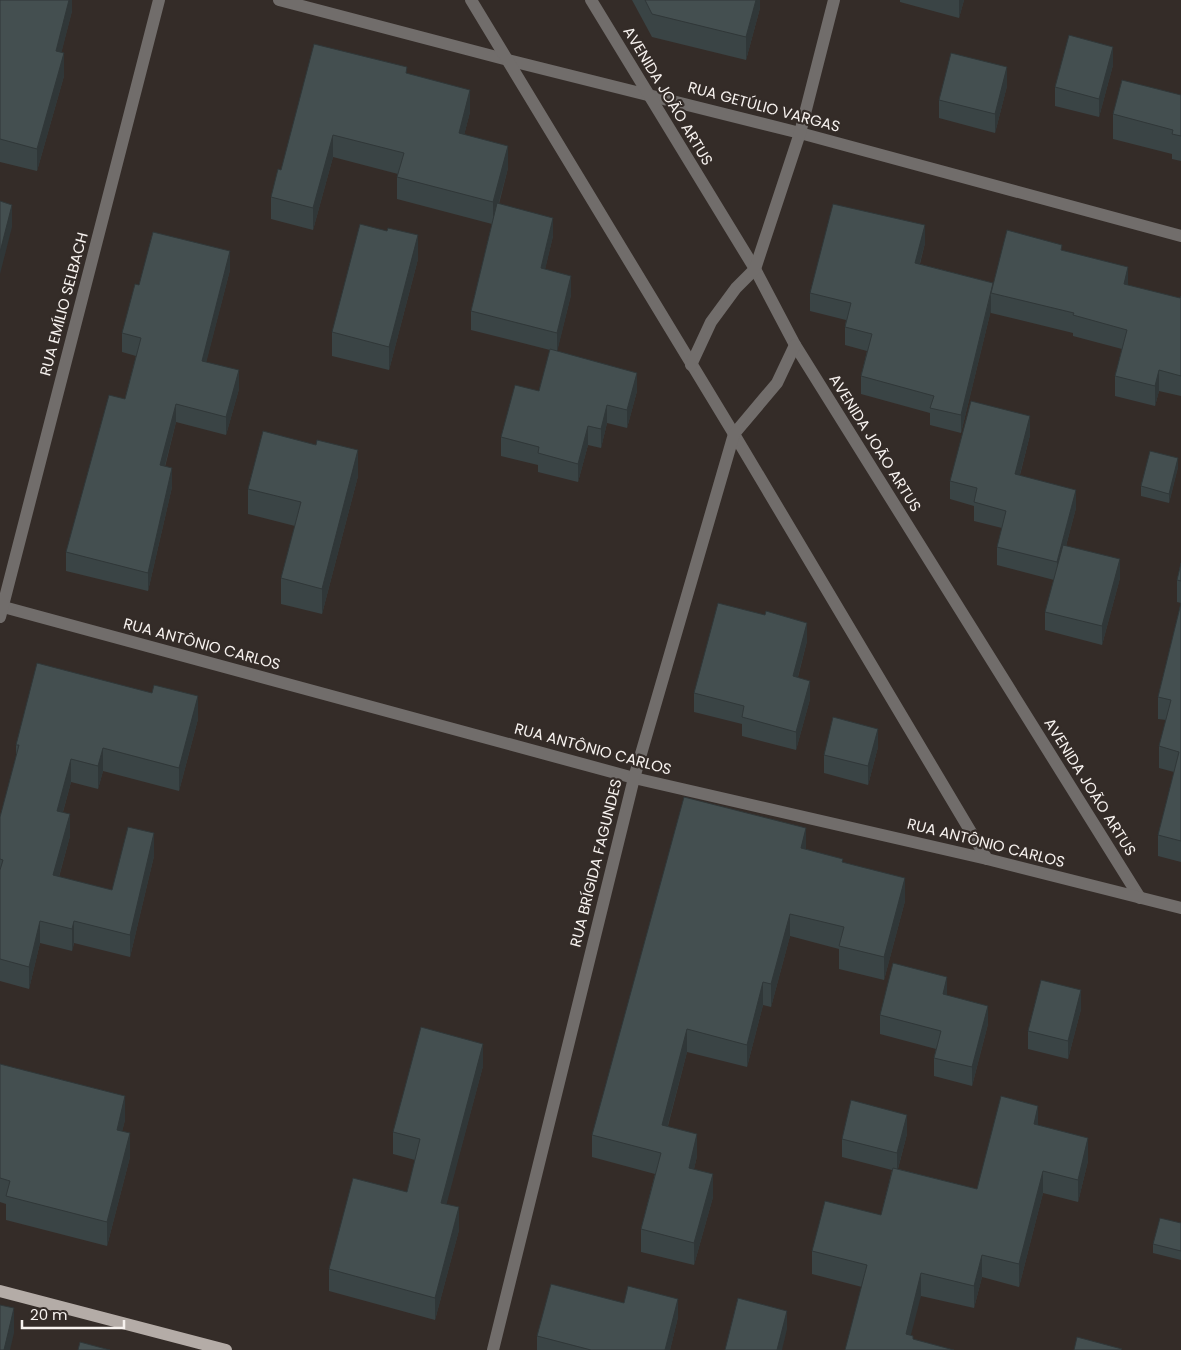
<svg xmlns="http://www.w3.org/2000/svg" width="1181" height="1350" font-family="Poppins,sans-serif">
<rect width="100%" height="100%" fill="#342c28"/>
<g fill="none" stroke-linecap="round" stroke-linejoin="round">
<g stroke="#716d6b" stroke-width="12">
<polyline points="279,0 508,60 800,133 1181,236"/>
<polyline points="471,0 734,434 987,859"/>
<polyline points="591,0 755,269 795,345 1140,898"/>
<polyline points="691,365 711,322 736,288 755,269 800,133 834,0"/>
<polyline points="0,606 634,778 987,859 1181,908"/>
<polyline points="0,617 159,0"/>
<polyline points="493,1350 634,778 734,434 777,383 795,345"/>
</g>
<polyline stroke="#b4aca7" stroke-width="12" points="0,1291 226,1350"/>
</g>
<g fill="#3a4445">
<polygon points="0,0 72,0 72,11 61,53 64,76 37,171 0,162"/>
<polygon points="632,0 760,0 760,8 746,60 652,37"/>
<polygon points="900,0 964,0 959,18 900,2"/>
<polygon points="1113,65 1099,117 1055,106 1055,87"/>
<polygon points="407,73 470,112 464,135 508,168 499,204 553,236 545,269 571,295 557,351 637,391 627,428 607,423 601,448 588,445 578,482 538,472 538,465 501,456 501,437 539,391 550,350 471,330 471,311 492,224 397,199 397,177 398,174 333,157 313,230 271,219 271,197 281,170"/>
<polygon points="1007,86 995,133 939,118 939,100"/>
<polygon points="1181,95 1181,161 1172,159 1172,154 1113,139 1113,114"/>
<polygon points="925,243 920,264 993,283 1062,251 1128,286 1180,298 1181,296 1181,396 1159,391 1155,406 1115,396 1115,376 1122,349 1073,336 1073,333 991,313 991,310 961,433 930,425 930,413 861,394 861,376 867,351 845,345 845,327 846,320 810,311 810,293"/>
<polygon points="418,259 389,370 332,356 332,332"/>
<polygon points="230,270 206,362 239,389 226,435 176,422 165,467 172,487 148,591 66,571 66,552 125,399 136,356 122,352 122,333 139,285"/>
<polygon points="1030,435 1020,475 1076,508 1066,546 1120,578 1102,645 1045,630 1045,612 1054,580 997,565 997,547 1002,528 974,521 974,506 950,499 950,481"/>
<polygon points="1178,467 1169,503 1141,496 1141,486"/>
<polygon points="358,476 322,614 281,604 281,578 295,526 248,514 248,489"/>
<polygon points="1181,563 1181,603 1177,602 1177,580"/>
<polygon points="1181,603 1181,862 1158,856 1158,835 1174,772 1159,768 1159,746 1166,720 1158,719 1158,697"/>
<polygon points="807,641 798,677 810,699 796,750 742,736 742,724 694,712 694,693"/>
<polygon points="198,719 179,791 103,771 98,789 71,782 63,812 70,836 59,877 112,890 154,856 130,957 74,943 72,951 40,943 29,989 0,981 0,817 16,758 16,745"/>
<polygon points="878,747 868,785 824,773 824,755"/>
<polygon points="806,849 843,862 905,901 884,980 839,969 839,949 790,936 771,1007 763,1005 747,1067 687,1052 668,1126 697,1156 694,1169 713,1197 694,1265 641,1252 641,1229 655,1174 592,1157 592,1135"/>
<polygon points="947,995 988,1024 972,1086 934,1076 934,1058 936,1049 880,1034 880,1015"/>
<polygon points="1081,1009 1068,1059 1028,1049 1028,1031"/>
<polygon points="0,1064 125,1120 122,1131 130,1157 107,1246 6,1220 6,1204 0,1202"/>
<polygon points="483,1066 446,1204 459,1230 435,1320 329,1291 329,1269 407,1192 415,1160 393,1154 393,1132"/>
<polygon points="1038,1125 1088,1161 1078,1202 1043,1193 1019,1287 982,1277 974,1308 921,1296 845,1350 862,1287 812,1274 812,1251 881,1215 892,1170 842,1157 842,1139 907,1134 898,1169 977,1189"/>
<polygon points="1181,1223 1181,1260 1153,1253 1153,1244"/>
<polygon points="678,1317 670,1350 537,1350 537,1336"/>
</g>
<g fill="#303738">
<polygon points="69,0 72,0 72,11 56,74 56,51"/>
<polygon points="756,0 760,0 760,8 746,60 746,37"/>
<polygon points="959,0 964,0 959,18"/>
<polygon points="1113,47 1113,65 1099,117 1099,99"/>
<polygon points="64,53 64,76 37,171 37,149"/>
<polygon points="1007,67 1007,86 995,133 995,114"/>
<polygon points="470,90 470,112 459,155 459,133"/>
<polygon points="333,135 333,157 313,230 313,208"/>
<polygon points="508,146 508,168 493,224 493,202"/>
<polygon points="12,205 12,227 0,274 0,252"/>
<polygon points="553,218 553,236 541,287 541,268"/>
<polygon points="925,225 925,243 915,281 915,263"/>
<polygon points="418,235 418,259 389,370 389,347"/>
<polygon points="230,251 230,270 202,379 202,361"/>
<polygon points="1128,267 1128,287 1124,284"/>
<polygon points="571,276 571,295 557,352 557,333"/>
<polygon points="991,293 991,310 961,433 961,415"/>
<polygon points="239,370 239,389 226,435 226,417"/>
<polygon points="1159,370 1159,391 1155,406 1155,386"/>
<polygon points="637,373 637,391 627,428 627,410"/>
<polygon points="176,404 176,422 160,484 160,465"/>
<polygon points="607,405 607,423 601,448 601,429"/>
<polygon points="1030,416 1030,435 1015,493 1015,474"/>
<polygon points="588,426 588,445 578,482 578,464"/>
<polygon points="358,450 358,476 322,614 322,589"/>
<polygon points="1178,458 1178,467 1169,503 1169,494"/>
<polygon points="172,468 172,487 148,591 148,573"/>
<polygon points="1076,490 1076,508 1057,580 1057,562"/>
<polygon points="1120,559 1120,578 1102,645 1102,626"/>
<polygon points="807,623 807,641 793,695 793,676"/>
<polygon points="810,681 810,699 796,750 796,732"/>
<polygon points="198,696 198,719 179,791 179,768"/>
<polygon points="878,729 878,747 868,785 868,766"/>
<polygon points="103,748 103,771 98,789 98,766"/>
<polygon points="71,759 71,782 57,833 57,811"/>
<polygon points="70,814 70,836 53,898 53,875"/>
<polygon points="806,828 806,851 801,848"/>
<polygon points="154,833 154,856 130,957 130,935"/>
<polygon points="905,878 905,901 884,980 884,957"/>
<polygon points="790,914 790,936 771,1007 771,984"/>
<polygon points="40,921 40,943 29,989 29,967"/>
<polygon points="74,921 74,943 72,951 72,929"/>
<polygon points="947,977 947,996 943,994"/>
<polygon points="763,982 763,1005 747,1067 747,1045"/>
<polygon points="1081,990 1081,1009 1068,1059 1068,1041"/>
<polygon points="988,1006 988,1024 972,1086 972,1067"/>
<polygon points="687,1029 687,1052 662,1147 662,1125"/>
<polygon points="483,1044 483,1066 441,1225 441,1203"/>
<polygon points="125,1096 125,1120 117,1153 117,1130"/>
<polygon points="1038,1106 1038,1128 1034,1124"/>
<polygon points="907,1115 907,1134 897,1172 897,1153"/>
<polygon points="130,1133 130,1157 107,1246 107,1222"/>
<polygon points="697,1134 697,1156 689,1191 689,1168"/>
<polygon points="1088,1138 1088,1161 1078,1202 1078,1180"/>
<polygon points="1043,1171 1043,1193 1019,1287 1019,1264"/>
<polygon points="713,1174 713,1197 694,1265 694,1243"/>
<polygon points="459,1207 459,1230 435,1320 435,1298"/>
<polygon points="982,1255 982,1277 974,1308 974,1286"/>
<polygon points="921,1273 921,1296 907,1350 906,1334"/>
<polygon points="678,1299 678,1317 670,1350 665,1350"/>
<polygon points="14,1308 14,1333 10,1350 4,1350"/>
<polygon points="787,1311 787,1329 782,1350 777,1350"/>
</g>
<g fill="#444f50" stroke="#303738">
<polygon points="0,0 69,0 56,51 64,53 37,149 0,139"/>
<polygon points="645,0 756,0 746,37 652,14"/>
<polygon points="1069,35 1113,47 1099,99 1055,87"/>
<polygon points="314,44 407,67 406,73 470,90 459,133 508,146 493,202 397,177 404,153 333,135 313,208 271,197 278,169 281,170"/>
<polygon points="951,53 1007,67 995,114 939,100"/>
<polygon points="1122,80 1181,95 1181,136 1172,134 1173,130 1113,114"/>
<polygon points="0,201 12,205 0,252"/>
<polygon points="497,203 553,218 541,268 571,276 557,333 471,311"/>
<polygon points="833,204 925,225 915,263 993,283 961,415 930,408 934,396 861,376 872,334 845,327 851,303 810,293"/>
<polygon points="360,224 387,231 388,228 418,235 389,347 332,332"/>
<polygon points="1007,230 1062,245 1061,250 1128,267 1124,284 1180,298 1181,296 1181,376 1159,370 1155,386 1115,376 1127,330 1073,315 1074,313 991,293"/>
<polygon points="153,232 230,251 202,361 239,370 226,417 176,404 160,465 172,468 148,573 66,552 109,395 125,399 141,338 122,333 135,284 139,285"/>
<polygon points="550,349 637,373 627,410 607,405 601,429 588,426 578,464 538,453 539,447 501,437 515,385 539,391"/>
<polygon points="971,401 1030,416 1015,474 1076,490 1057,562 997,547 1006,511 974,502 977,488 950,481"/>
<polygon points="263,431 316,445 317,440 358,450 322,589 281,578 301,502 248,489"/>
<polygon points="1150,451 1178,458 1169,494 1141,486"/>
<polygon points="1063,545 1120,559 1102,626 1045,612"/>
<polygon points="1181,563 1181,581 1177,580"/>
<polygon points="718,603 765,615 766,611 807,623 793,676 810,681 796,732 742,717 744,706 694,693"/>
<polygon points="1181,603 1181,841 1158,835 1179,752 1159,746 1171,700 1158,697"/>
<polygon points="37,663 152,693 154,685 198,696 179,768 103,748 98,766 71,759 57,811 70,814 53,875 112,890 128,827 154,833 130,935 74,921 72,929 40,921 29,967 0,959 0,870 3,860 0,859 0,817 19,745 16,745"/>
<polygon points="833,717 878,729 868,766 824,755"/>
<polygon points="684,797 806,828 801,848 843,859 842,862 905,878 884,957 839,946 844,927 790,914 771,984 763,982 747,1045 687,1029 662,1125 697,1134 689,1168 713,1174 694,1243 641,1229 661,1153 592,1135"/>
<polygon points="893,963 947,977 943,994 988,1006 972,1067 934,1058 941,1031 880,1015"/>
<polygon points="1041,980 1081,990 1068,1041 1028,1031"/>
<polygon points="421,1027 483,1044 441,1203 459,1207 435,1298 329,1269 353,1178 407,1192 420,1139 393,1132"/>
<polygon points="0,1064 125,1096 117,1130 130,1133 107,1222 6,1196 10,1181 0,1178"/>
<polygon points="1001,1096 1038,1106 1034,1124 1088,1138 1078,1180 1043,1171 1019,1264 982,1255 974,1286 921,1273 906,1334 913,1336 913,1339 954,1350 845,1350 867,1265 812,1251 825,1201 881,1215 893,1168 977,1189"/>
<polygon points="851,1100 907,1115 897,1153 842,1139"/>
<polygon points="1160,1218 1181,1223 1181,1251 1153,1244"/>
<polygon points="551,1284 624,1303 628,1286 678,1299 665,1350 591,1350 537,1336"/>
<polygon points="738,1298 787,1311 777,1350 725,1350"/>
<polygon points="0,1305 14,1308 4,1350 0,1350"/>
<polygon points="1077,1337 1122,1349 1121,1350 1074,1350"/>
<polygon points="80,1342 110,1350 78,1350"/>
</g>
<g text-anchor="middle" stroke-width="4.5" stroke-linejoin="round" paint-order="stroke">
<g font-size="15" fill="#f7f2ef" stroke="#342c28">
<text transform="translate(668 96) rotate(59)" y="5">AVENIDA JOÃO ARTUS</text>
<text transform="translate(764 107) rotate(15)" y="5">RUA GETÚLIO VARGAS</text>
<text transform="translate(64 304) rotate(-75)" y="5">RUA EMÍLIO SELBACH</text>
<text transform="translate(875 443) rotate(58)" y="5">AVENIDA JOÃO ARTUS</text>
<text transform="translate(202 644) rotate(15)" y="5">RUA ANTÔNIO CARLOS</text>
<text transform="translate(593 749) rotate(15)" y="5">RUA ANTÔNIO CARLOS</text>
<text transform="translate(1090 787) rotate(58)" y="5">AVENIDA JOÃO ARTUS</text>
<text transform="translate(986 843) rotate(14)" y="5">RUA ANTÔNIO CARLOS</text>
<text transform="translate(596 863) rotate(-76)" y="5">RUA BRÍGIDA FAGUNDES</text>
</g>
</g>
<path d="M22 1320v8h102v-8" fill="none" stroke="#f7f2ef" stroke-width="2.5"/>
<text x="30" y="1320" font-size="15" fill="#f7f2ef" stroke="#342c28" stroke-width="4" paint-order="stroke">20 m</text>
</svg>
